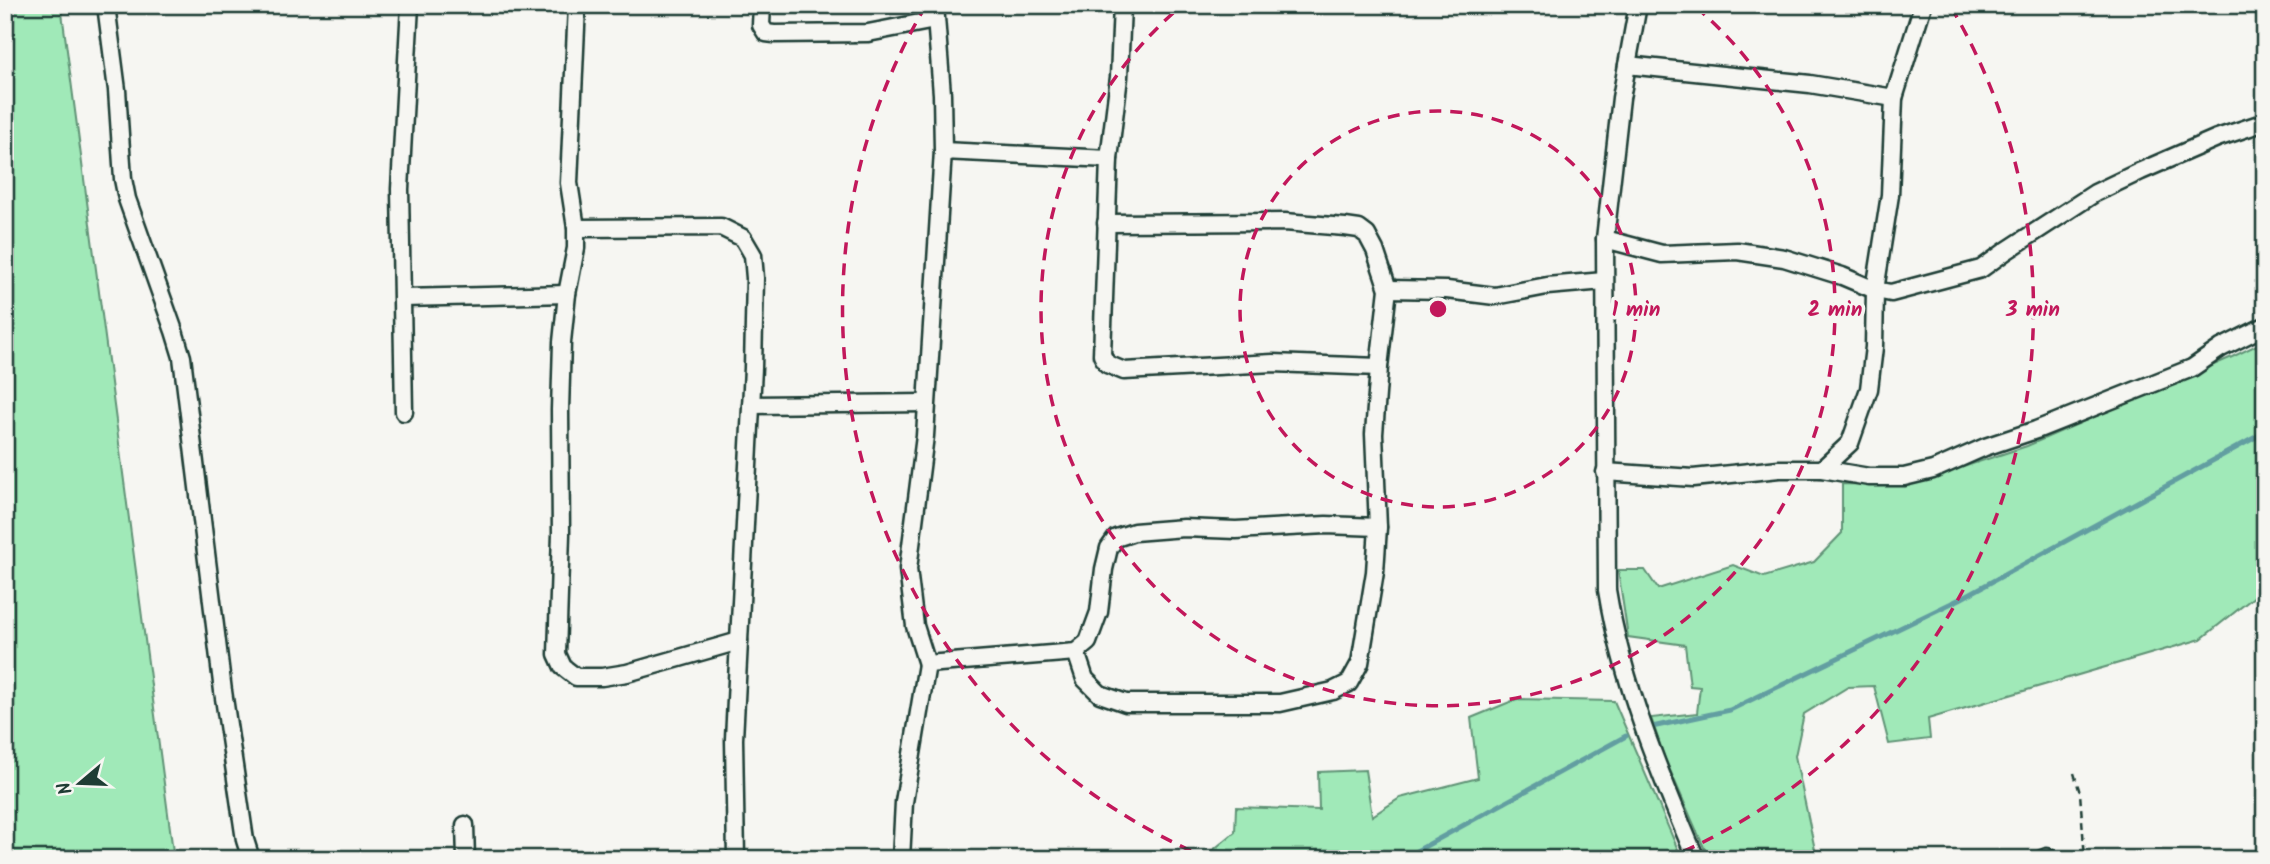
<svg xmlns="http://www.w3.org/2000/svg" width="2270" height="864" font-family="Kalam,sans-serif">
<rect width="100%" height="100%" fill="#f6f6f2"/>
<filter id="ink" filterUnits="userSpaceOnUse"><feTurbulence type="fractalNoise" baseFrequency=".0143" numOctaves="2"/><feDisplacementMap in="SourceGraphic" scale="14" xChannelSelector="R" yChannelSelector="G"/><feConvolveMatrix kernelMatrix="1 2 1 2 8 2 1 2 1" color-interpolation-filters="sRGB"/></filter>
<g filter="url(#ink)">
<g fill="#a0e9b8" stroke="#609376" stroke-width="2">
<polygon points="5,5 61,5 174,859 5,859"/>
<polygon points="2265,341 2265,588 2201,639 1928,719 1930,739 1889,744 1874,686 1848,687 1804,714 1795,756 1817,859 1709,859 1665,759 1651,718 1697,713 1700,687 1690,686 1685,645 1628,637 1618,570 1645,570 1658,589 1733,565 1764,577 1814,562 1842,533 1842,484 1908,485 2027,446 2232,357"/>
<polygon points="1517,699 1614,701 1682,859 1202,859 1235,832 1236,807 1319,810 1318,772 1365,770 1372,816 1400,798 1478,778 1471,718"/>
</g>
<g fill="none" stroke-linecap="round" stroke-linejoin="round">
<g stroke="#629ea1" stroke-width="5">
<polyline points="1652,727 1730,710 1960,599 2265,432"/>
<polyline points="1402,859 1626,736"/>
</g>
<g stroke="#1f3d34" stroke-width="21">
<g id="minor">
<polyline points="106,5 117,90 123,179 127,199 174,331 182,357 223,691 245,840 251,859"/>
<polyline points="577,5 569,183 576,228 576,248 567,294 562,342 560,410 561,534 557,654 563,667 576,677 602,677 627,673 739,641"/>
<polyline points="762,5 761,25 766,33 774,34 868,33 935,20"/>
<polyline points="935,5 942,94 943,151"/>
<polyline points="1122,5 1119,77 1109,159 1102,355 1107,364 1124,371 1273,363 1379,367"/>
<path d="M1638,5L1621,98L1605,239L1607,590C1622,683 1659,772 1696,859"/>
<polyline points="1627,65 1810,84 1894,98"/>
<polyline points="1109,159 943,151 925,436 908,569 915,626 927,664 1076,652 1088,642 1099,612 1104,569 1109,548 1116,538 1134,532 1184,528 1236,530 1326,525 1378,527"/>
<polyline points="576,228 721,227 743,238 753,255 755,278 753,368 734,739 736,859"/>
<polyline points="1605,239 1662,254 1737,251 1784,258 1842,276 1875,290 1891,293 1981,269 2006,251 2095,193 2141,171 2217,138 2265,122"/>
<polyline points="1388,289 1447,290 1495,296 1547,286 1604,281"/>
<polyline points="403,298 567,294"/>
<polyline points="751,405 926,403"/>
<polyline points="404,412 400,189 410,5"/>
<polyline points="1822,469 1850,443 1869,389 1874,347 1875,290 1890,195 1894,98 1923,5"/>
<polyline points="1605,472 1693,478 1779,469 1822,469 1869,477 1904,477 1933,470 1985,447 2036,430 2192,368 2221,348 2265,326"/>
<polyline points="1076,652 1085,679 1100,694 1126,703 1280,703 1333,691 1349,683 1360,663 1375,572 1378,527 1374,434 1379,367 1388,289 1375,250 1367,235 1359,229 1345,227 1285,222 1106,223"/>
<polyline points="465,825 466,859"/>
<polyline points="901,859 904,802 927,664"/>
<polyline points="2042,859 2047,857"/>
</g>
</g>
<polyline stroke="#1f3d34" stroke-width="2.5" stroke-dasharray="7 5" stroke-linecap="butt" points="2074,773 2080,793 2085,859"/>
<use href="#minor" stroke="#f6f6f2" stroke-width="16"/>
</g>
</g>
<g fill="none" stroke="#c2185b" stroke-width="3.5" stroke-dasharray="12 9">
<circle cx="1438" cy="309" r="198"/>
<path d="M1696 7A397 397 0 1 1 1180 7"/>
<path d="M1210 859A595 595 0 0 1 925 7M1951 7A595 595 0 0 1 1666 859"/>
</g>
<circle cx="1438" cy="309" r="10" fill="#c2185b" stroke="#f6f6f2" stroke-width="3.5"/>
<g font-size="21" text-anchor="middle" font-weight="bold" fill="#c2185b" stroke="#f6f6f2" stroke-width="7" stroke-linejoin="round" paint-order="stroke">
<text x="1636" y="316">1 min</text>
<text x="1835" y="316">2 min</text>
<text x="2033" y="316">3 min</text>
</g>
<rect width="2270" height="864" fill="none" stroke="#f6f6f2" stroke-width="28"/>
<rect x="14" y="14" width="2242" height="836" fill="none" stroke="#1f3d34" stroke-width="2.5" filter="url(#ink)"/>
<g transform="translate(80 783) rotate(251)" stroke="#f6f6f2" stroke-width="5" paint-order="stroke">
<path d="M0-5L12 26L0 18L-12 26Z" fill="#1f3d34"/>
<text y="-10" font-size="19" font-weight="bold" text-anchor="middle" fill="#1f3d34">N</text>
</g>
</svg>
